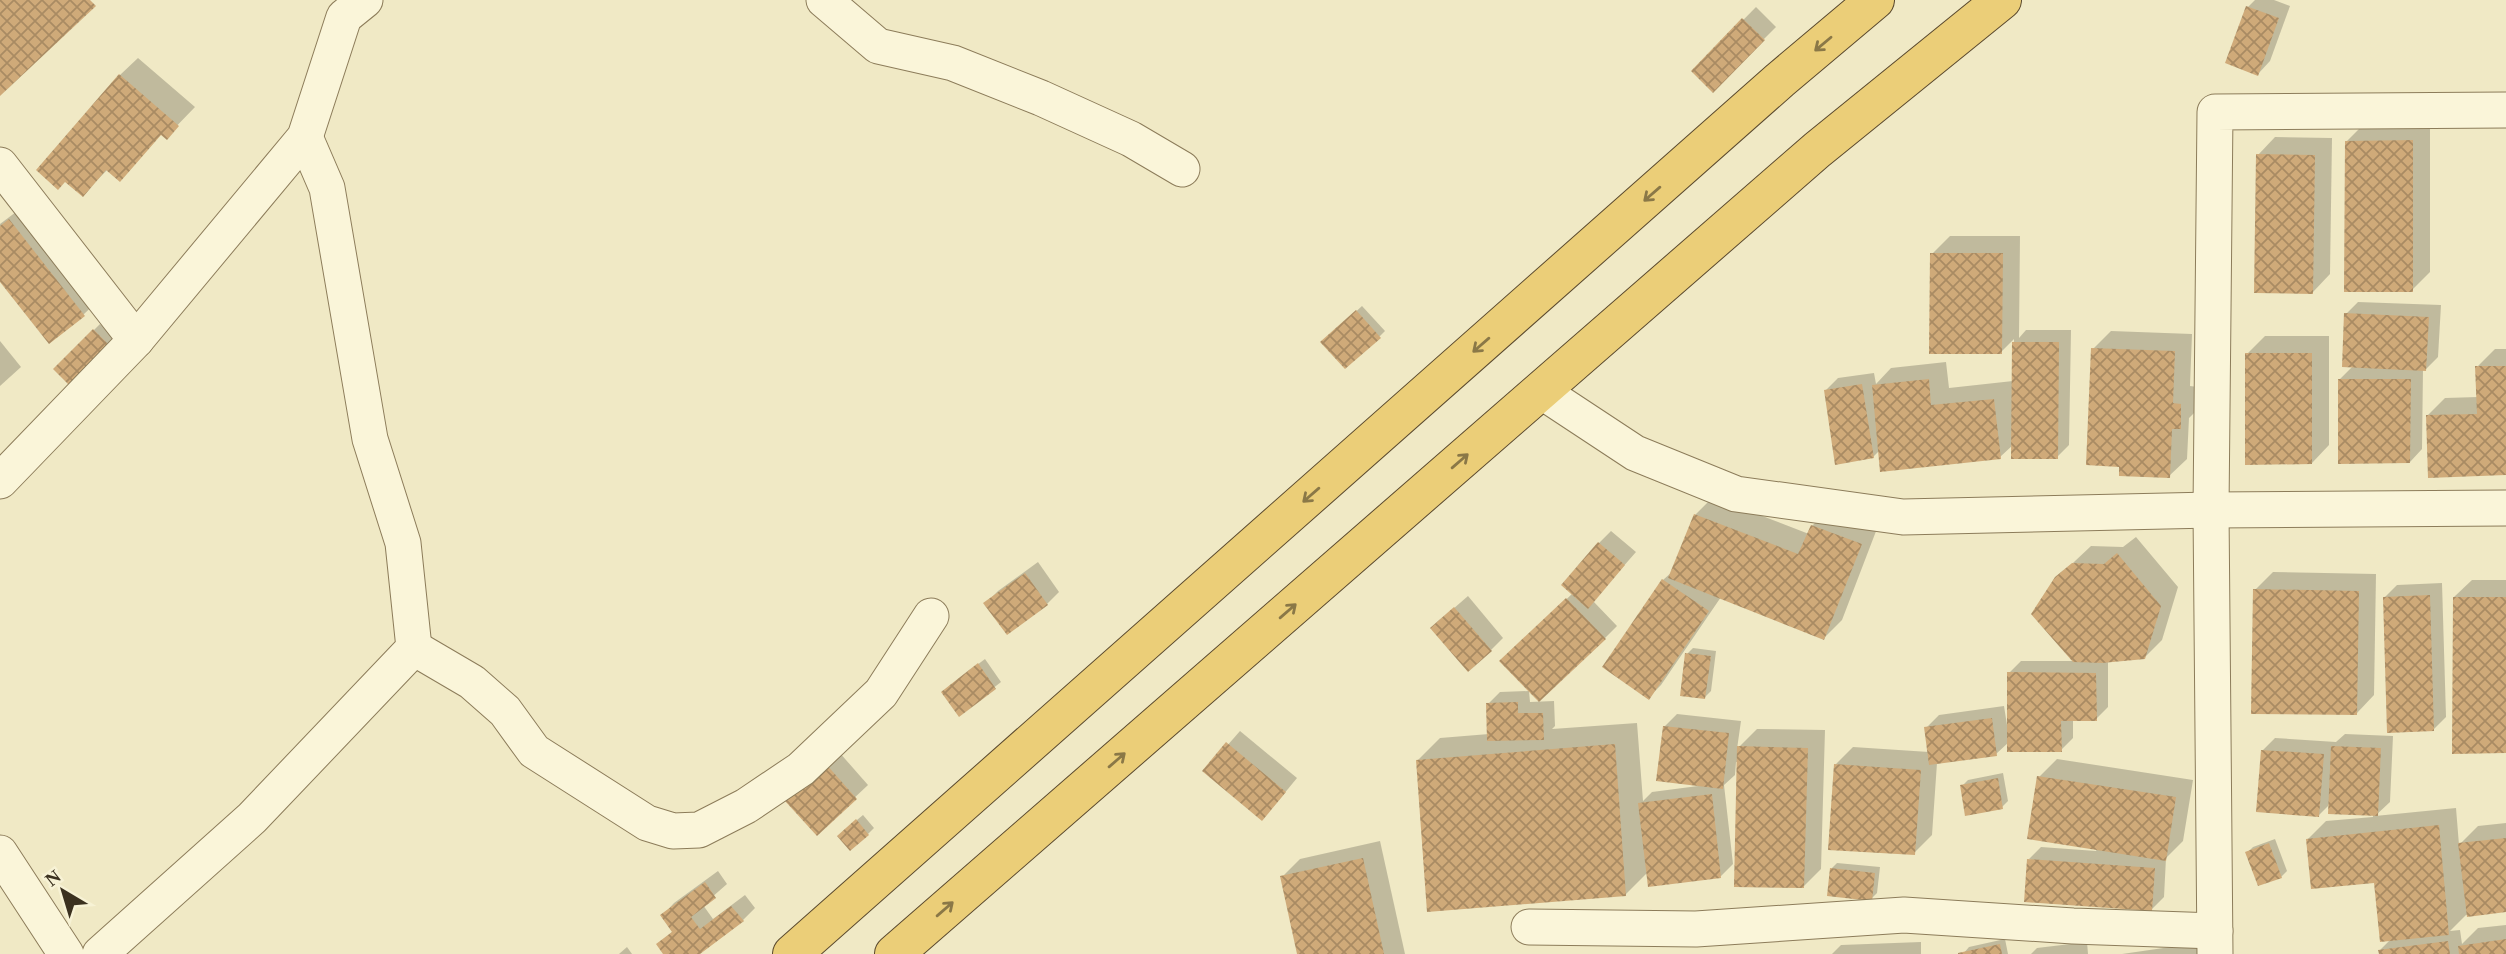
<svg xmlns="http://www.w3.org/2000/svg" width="2506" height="954" font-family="Georgia,serif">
<defs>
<pattern id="building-cross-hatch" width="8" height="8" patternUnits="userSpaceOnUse" patternTransform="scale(1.75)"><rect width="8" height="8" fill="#cfaa79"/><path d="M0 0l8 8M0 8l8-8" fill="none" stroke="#a98b63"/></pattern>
</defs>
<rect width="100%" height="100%" fill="#f0e9c5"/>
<g fill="#0003">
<polygon points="2255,0 2274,0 2290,6 2270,61 2258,74 2248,7"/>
<polygon points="1756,7 1776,27 1713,90 1693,71"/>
<polygon points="138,58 195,107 166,137 162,133 108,169 83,195 120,75"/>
<polygon points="2430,123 2430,272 2412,290 2346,142 2364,124"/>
<polygon points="2275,137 2332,138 2330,274 2313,292 2258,155"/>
<polygon points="28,203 102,297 84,314 49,342 0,280 0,224"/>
<polygon points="1950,236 2020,236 2019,338 2026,330 2071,330 2069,445 2057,457 2013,445 2000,457 1880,450 1873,457 1825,391 1838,378 1874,373 1876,384 1891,368 1946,362 1949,388 2013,381 2014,339 2001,352 1932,254"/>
<polygon points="2358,302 2441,305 2438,357 2426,369 2423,369 2422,449 2410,462 2340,379 2353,366 2346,314"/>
<polygon points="1362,306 1385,331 1379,337 1323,342"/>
<polygon points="100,324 119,343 55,369"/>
<polygon points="2111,331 2192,334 2190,386 2198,387 2198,409 2189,418 2187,459 2169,476 2121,465 2093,349"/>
<polygon points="2265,336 2329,336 2329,445 2312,463 2247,354"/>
<polygon points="0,341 21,367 0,386"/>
<polygon points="2495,349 2506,349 2506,474 2427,416 2445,398 2478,397 2477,367"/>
<polygon points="1713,497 1809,534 1812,526 1830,508 1878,526 1842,620 1824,638 1721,597 1661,685 1649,697 1663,580 1673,571 1695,515"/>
<polygon points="1611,531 1636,552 1593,601 1617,626 1605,638 1514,649 1573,593 1599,543"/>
<polygon points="2136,537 2178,587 2162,640 2144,658 2108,661 2108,707 2096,719 2073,719 2073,738 2061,750 2009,742 1996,754 1937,763 1932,835 1914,853 1835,765 1853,747 1929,752 1926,728 1939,715 2004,706 2007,725 2009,725 2009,673 2021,661 2074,661 2057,578 2091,546 2123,547"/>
<polygon points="1038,562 1059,592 1047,604 986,603 998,591"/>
<polygon points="2273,572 2376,574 2374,695 2357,713 2255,590"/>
<polygon points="2472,580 2506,580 2506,751 2454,597"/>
<polygon points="2442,583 2446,717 2434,729 2385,597 2397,585"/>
<polygon points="1468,596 1503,638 1491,650 1445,616"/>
<polygon points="1693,648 1716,651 1711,691 1705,697 1687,654"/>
<polygon points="985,659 1001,682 960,714 949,686"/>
<polygon points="1529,691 1530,702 1554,701 1555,726 1552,729 1637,723 1643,801 1652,792 1698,786 1664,727 1677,714 1741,721 1737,749 1757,729 1825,730 1821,869 1803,887 1739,762 1736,762 1735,775 1724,785 1733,864 1721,876 1648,872 1626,894 1418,760 1440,738 1489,734 1488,704 1500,692"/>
<polygon points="1240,731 1297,778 1274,806 1205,771"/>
<polygon points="2345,734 2393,736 2390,802 2375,816 2456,808 2459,845 2478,826 2506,823 2506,910 2466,915 2450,931 2460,930 2462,944 2478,928 2506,925 2506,954 2380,954 2380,950 2391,939 2375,881 2308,839 2326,821 2373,817 2373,814 2330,804 2319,815 2263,750 2275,738 2336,742"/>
<polygon points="839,752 868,785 817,833 788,801"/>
<polygon points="2057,759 2193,780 2183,841 2166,858 2164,897 2151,910 2029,859 2041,847 2096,851 2097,848 2039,777"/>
<polygon points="2003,773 2008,801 2002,807 1962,786 1968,780"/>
<polygon points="863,815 874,828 868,834 845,830"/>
<polygon points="2275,839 2287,871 2281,877 2247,853 2253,847"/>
<polygon points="1380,841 1405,954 1299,954 1282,877 1300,859"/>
<polygon points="1837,863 1880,867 1877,893 1871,899 1831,869"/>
<polygon points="718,871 727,884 703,905 713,919 745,895 755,908 743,920 697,954 666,954 658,944 673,931 662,916 674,903"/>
<polygon points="2005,939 2008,954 1963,954 1969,947"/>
<polygon points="1921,942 1921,954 1832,954 1841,945"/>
<polygon points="2087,942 2088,954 2031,954 2037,948"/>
<polygon points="2198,943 2200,954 2122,954"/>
<polygon points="627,947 632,954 619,954"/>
</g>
<g fill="url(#building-cross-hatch)">
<polygon points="0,0 90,0 96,6 0,96"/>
<polygon points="2246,6 2279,18 2258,76 2225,63"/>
<polygon points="1742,18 1765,40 1713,93 1691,71"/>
<polygon points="119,74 179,126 167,140 161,135 120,182 106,170 83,197 65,182 58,190 36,170"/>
<polygon points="2413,140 2413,292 2344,292 2345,141"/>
<polygon points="2256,154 2315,155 2313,294 2254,293"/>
<polygon points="9,219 85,316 49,344 0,282 0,226"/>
<polygon points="1930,253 2003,253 2002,354 1929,354"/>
<polygon points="1356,310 1381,338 1345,369 1320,342"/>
<polygon points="2344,313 2429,317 2426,371 2342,367"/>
<polygon points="93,329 114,350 74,390 53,369"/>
<polygon points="2012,342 2059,342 2058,459 2011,459"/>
<polygon points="2091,348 2175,351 2173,403 2181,404 2181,429 2172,429 2170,478 2119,476 2119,467 2086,465"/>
<polygon points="2245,353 2312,353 2312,464 2245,465"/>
<polygon points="2475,366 2506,366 2506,475 2428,478 2426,415 2477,414"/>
<polygon points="1929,379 1931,405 1994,399 2001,459 1880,472 1872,385"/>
<polygon points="2338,379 2411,379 2410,463 2338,464"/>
<polygon points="1862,384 1874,458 1835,465 1824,390"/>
<polygon points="1694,514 1798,554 1811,525 1862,544 1824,640 1668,578"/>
<polygon points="1598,542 1625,565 1588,609 1561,585"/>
<polygon points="2117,553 2161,606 2145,659 2102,663 2073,662 2031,614 2055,577 2072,563 2104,564"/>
<polygon points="1025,573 1048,605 1007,635 983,603"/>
<polygon points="1662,579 1709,611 1649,700 1602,667"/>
<polygon points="2253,589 2359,591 2357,715 2251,714"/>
<polygon points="2430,595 2434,731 2387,733 2383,597"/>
<polygon points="2453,597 2506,597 2506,753 2452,754"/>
<polygon points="1566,598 1606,639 1539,702 1499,661"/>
<polygon points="1454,607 1492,651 1468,672 1430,628"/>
<polygon points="1685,653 1711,656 1705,699 1680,696"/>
<polygon points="978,663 996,689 959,717 941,692"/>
<polygon points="2007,672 2096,673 2097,721 2061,721 2062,752 2007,752"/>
<polygon points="1518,702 1518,713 1543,713 1544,740 1487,741 1486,703"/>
<polygon points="1992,718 1997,756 1929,765 1924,727"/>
<polygon points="1663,726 1729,733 1723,789 1656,781"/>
<polygon points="1226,742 1286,792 1262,821 1202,771"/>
<polygon points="1615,744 1626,896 1427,912 1416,760"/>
<polygon points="1737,746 1808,748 1804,888 1734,887"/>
<polygon points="2331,746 2381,748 2378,816 2328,814"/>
<polygon points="2261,750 2324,754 2319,817 2256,812"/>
<polygon points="825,763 857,799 817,836 785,801"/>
<polygon points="1834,764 1921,770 1915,855 1828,850"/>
<polygon points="2037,776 2176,797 2166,861 2027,839"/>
<polygon points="1998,778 2003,809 1965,816 1960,785"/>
<polygon points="1712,794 1721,878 1648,887 1638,803"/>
<polygon points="856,819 869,835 850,851 837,836"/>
<polygon points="2439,825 2449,935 2380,942 2374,883 2311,889 2306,839"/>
<polygon points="2506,838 2506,912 2467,917 2458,843"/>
<polygon points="2269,843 2282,878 2258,886 2245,852"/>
<polygon points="1363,858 1384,954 1297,954 1280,876"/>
<polygon points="2027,859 2155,868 2152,911 2024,902"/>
<polygon points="1830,868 1875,873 1872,901 1827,896"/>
<polygon points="705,882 716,898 691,917 700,929 731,906 744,921 700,954 663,954 656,944 672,932 660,915"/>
<polygon points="2506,939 2506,954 2459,954 2458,946"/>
<polygon points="2448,941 2450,954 2379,954 2378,950"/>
<polygon points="2000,944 2002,954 1958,954 1958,953"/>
</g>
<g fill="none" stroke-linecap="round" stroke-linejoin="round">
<g stroke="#8c7c5a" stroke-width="37">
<g id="minor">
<polyline points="824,0 878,46 953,63 1041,98 1131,139 1182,169"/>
<polyline points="0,165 136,340"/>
<polyline points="1541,391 1635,453 1736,494 1903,517 2211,510 2506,508"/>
<polyline points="0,481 136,340 305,137 344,17 365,0"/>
<polyline points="414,648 472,682 505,711 534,751 647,823 673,831 699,830 746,806 801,769 881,693 931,616"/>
<polyline points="0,853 66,954"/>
<polyline points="1529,927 1696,929 1904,915 2073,926 2215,931"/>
<polyline points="100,954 252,818 414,648 403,543 370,439 327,188 305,137"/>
<polyline points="2215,954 2211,510 2215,112 2506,110"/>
</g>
</g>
<g stroke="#5a492e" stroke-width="40">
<g id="trunk">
<polyline points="792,954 1780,80 1875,0"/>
<polyline points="894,954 1817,150 2002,0"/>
</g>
</g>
<use href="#minor" stroke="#faf5d9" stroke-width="35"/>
<use href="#trunk" stroke="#ebce78" stroke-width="38"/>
</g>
<defs><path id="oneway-shaft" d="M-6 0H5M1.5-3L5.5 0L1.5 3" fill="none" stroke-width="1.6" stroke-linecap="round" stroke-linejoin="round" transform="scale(1.75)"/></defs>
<g stroke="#8a7847">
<use href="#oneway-shaft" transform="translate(1823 44) rotate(140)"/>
<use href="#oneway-shaft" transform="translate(1652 194) rotate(139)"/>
<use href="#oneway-shaft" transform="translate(1481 345) rotate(139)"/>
<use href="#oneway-shaft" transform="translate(1460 461) rotate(-41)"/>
<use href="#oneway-shaft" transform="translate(1311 495) rotate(139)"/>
<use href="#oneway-shaft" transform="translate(1288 611) rotate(-41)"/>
<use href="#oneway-shaft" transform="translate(1117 760) rotate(-41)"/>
<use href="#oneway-shaft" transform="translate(945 909) rotate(-41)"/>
</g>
<g transform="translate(63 891) rotate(322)" stroke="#f7f2d5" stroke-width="5" paint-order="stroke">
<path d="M0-5L12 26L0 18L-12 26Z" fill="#3b311f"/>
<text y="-10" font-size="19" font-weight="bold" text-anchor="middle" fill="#3b311f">N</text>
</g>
</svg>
